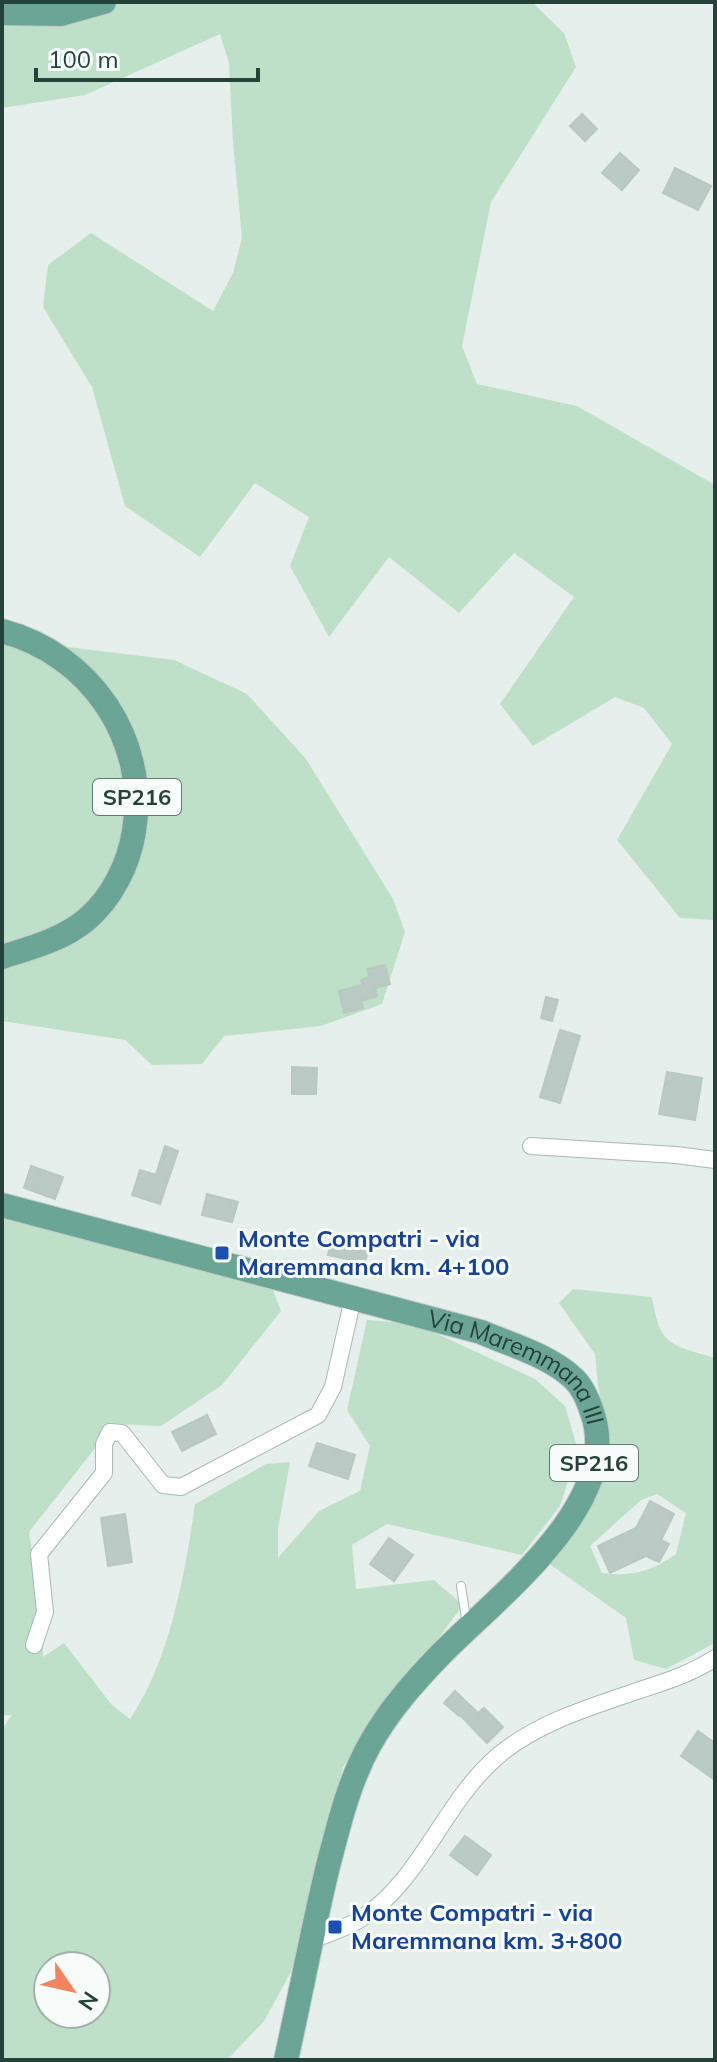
<svg xmlns="http://www.w3.org/2000/svg" width="717" height="2062" font-family="Mulish,sans-serif">
<rect width="100%" height="100%" fill="#e6efeb"/>
<g fill="#bfe0c8" fill-rule="evenodd">
<polygon points="2,2 532,2 564,33 576,67 491,202 462,346 477,384 577,406 715,485 715,920 680,918 617,840 672,744 644,708 615,697 533,746 500,704 574,597 514,553 459,613 389,557 329,637 290,566 309,517 255,483 200,557 125,506 92,387 43,307 48,265 91,233 213,311 233,273 242,238 233,143 229,63 220,34 85,95 2,108"/>
<polygon points="2,639 174,660 247,694 306,759 393,899 405,932 382,1004 321,1026 224,1036 202,1064 152,1065 125,1040 2,1021"/>
<path d="M2,1217L272,1288L281,1311L222,1385L161,1426L114,1424L29,1532L43,1623V1657L64,1643L112,1705L130,1719C170,1660 185,1574 195,1504L266,1464L290,1462L278,1529V1558L319,1511L360,1491L370,1446L347,1410L367,1320L416,1324L535,1379L565,1406L578,1450L560,1506L522,1555L387,1524L352,1545L356,1589L434,1580L463,1605L343,1767L291,1972L264,2021L227,2060H2V1729L12,1715H2ZM48,1966H96V2014H48Z"/>
<path d="M573,1289L652,1297C660,1347 670,1344 715,1358V1643L666,1669L634,1660L626,1618L548,1563L592,1500L607,1462L606,1424L598,1386L595,1354L559,1303ZM657,1494L686,1513L676,1554C652,1571 632,1577 602,1573L590,1546L641,1500Z"/>
</g>
<g fill="#bbcac4" stroke="#b8c9c2" stroke-width="2">
<polygon points="582,114 597,129 585,141 570,126"/>
<polygon points="620,153 639,170 622,190 602,173"/>
<polygon points="675,168 711,186 698,210 663,193"/>
<polygon points="385,965 390,984 375,988 377,996 361,1001 363,1008 344,1013 339,991 363,985 361,980 369,977 367,969"/>
<polygon points="546,997 558,1000 552,1021 541,1018"/>
<polygon points="560,1030 580,1036 560,1103 540,1097"/>
<polygon points="292,1067 317,1068 316,1094 292,1094"/>
<polygon points="667,1072 702,1078 695,1120 659,1114"/>
<polygon points="165,1146 178,1151 160,1204 132,1195 140,1170 156,1175"/>
<polygon points="31,1166 63,1177 55,1199 24,1188"/>
<polygon points="207,1194 238,1202 232,1222 202,1215"/>
<polygon points="332,1237 369,1245 365,1263 328,1255"/>
<polygon points="207,1415 216,1434 182,1451 172,1432"/>
<polygon points="317,1443 355,1455 348,1479 309,1466"/>
<polygon points="650,1501 674,1514 661,1540 669,1544 659,1562 646,1556 610,1573 598,1546 636,1528"/>
<polygon points="125,1514 132,1562 108,1566 101,1518"/>
<polygon points="389,1538 413,1555 394,1581 370,1564"/>
<polygon points="455,1691 478,1713 484,1708 503,1727 487,1743 460,1715 459,1716 444,1703"/>
<polygon points="698,1731 715,1743 715,1780 681,1756"/>
<polygon points="465,1836 491,1855 477,1875 450,1855"/>
</g>
<g fill="none" stroke-linecap="round" stroke-linejoin="round">
<g stroke="#a8b8b2" stroke-width="10">
<polyline id="lane" points="461,1586 467,1625"/>
</g>
<g stroke="#a8b8b2" stroke-width="18">
<g id="street">
<polyline points="531,1146 676,1155 715,1160"/>
<polyline points="34,1645 45,1612 39,1554 104,1473 104,1444 110,1432 122,1433 163,1485 181,1487 318,1415 333,1387 353,1298"/>
<path d="M311,1940C328,1934 347,1928 362,1918C422,1879 444,1801 499,1755C537,1723 590,1707 637,1691C664,1682 691,1674 715,1658"/>
</g>
</g>
<g stroke="#c2cac8" stroke-width="26">
<g id="primary">
<polyline points="2,13 61,14 104,2"/>
<path d="M2,631C90,654 149,740 134,831C129,864 112,898 86,920C62,940 30,948 2,957"/>
<path id="s1" d="M2,1205L481,1332C511,1345 548,1355 573,1378C583,1387 589,1402 593,1415C622,1504 495,1599 441,1654C414,1682 389,1710 370,1744C348,1783 338,1828 327,1870C312,1933 300,1997 286,2060"/>
</g>
</g>
<use href="#lane" stroke="#fff" stroke-width="8"/>
<use href="#street" stroke="#fff" stroke-width="16"/>
<use href="#primary" stroke="#6aa596" stroke-width="24"/>
</g>
<g fill="#1a4fb4" stroke="#f7fbf9" stroke-width="3">
<rect x="214" y="1245" width="16" height="16" rx="4"/>
<rect x="327" y="1919" width="16" height="16" rx="4"/>
</g>
<g text-anchor="middle" stroke-width="6" stroke-linejoin="round" paint-order="stroke">
<g fill="#f7fbf9" stroke="#637a73" stroke-width="2">
<rect x="93" y="779" width="88" height="36" rx="6"/>
<rect x="550" y="1445" width="88" height="36" rx="6"/>
</g>
<g font-size="22" font-weight="bold" fill="#24423a">
<text x="137" y="805">SP216</text>
<text x="594" y="1471">SP216</text>
</g>
<g font-size="24" font-weight="bold" fill="#164399" stroke="#f7fbf9" text-anchor="start">
<text x="238" y="1247">Monte Compatri - via<tspan x="238" dy="28">Maremmana km. 4+100</tspan></text>
<text x="351" y="1921">Monte Compatri - via<tspan x="351" dy="28">Maremmana km. 3+800</tspan></text>
</g>
<g font-size="24" fill="#24423a" stroke="#f7fbf9">
<text dy="8" stroke="none"><textPath href="#s1" startOffset="546">Via Maremmana III</textPath></text>
</g>
</g>
<rect width="717" height="2062" fill="none" stroke="#24423a" stroke-width="8"/>
<g transform="translate(72 1990) rotate(124)"><circle r="38" fill="#f7fbf9" stroke="#a3b1ad" stroke-width="2"/>
<path d="M0-6L14 30L0 20L-14 30Z" fill="#f4845f"/>
<text y="-12" font-size="22" font-weight="bold" text-anchor="middle" fill="#24423a">N</text>
</g>
<path d="M36 68v12h222v-12" fill="none" stroke="#24423a" stroke-width="4"/>
<text x="48" y="68" font-size="24" fill="#24423a" stroke="#f7fbf9" stroke-width="6" paint-order="stroke">100 m</text>
</svg>
